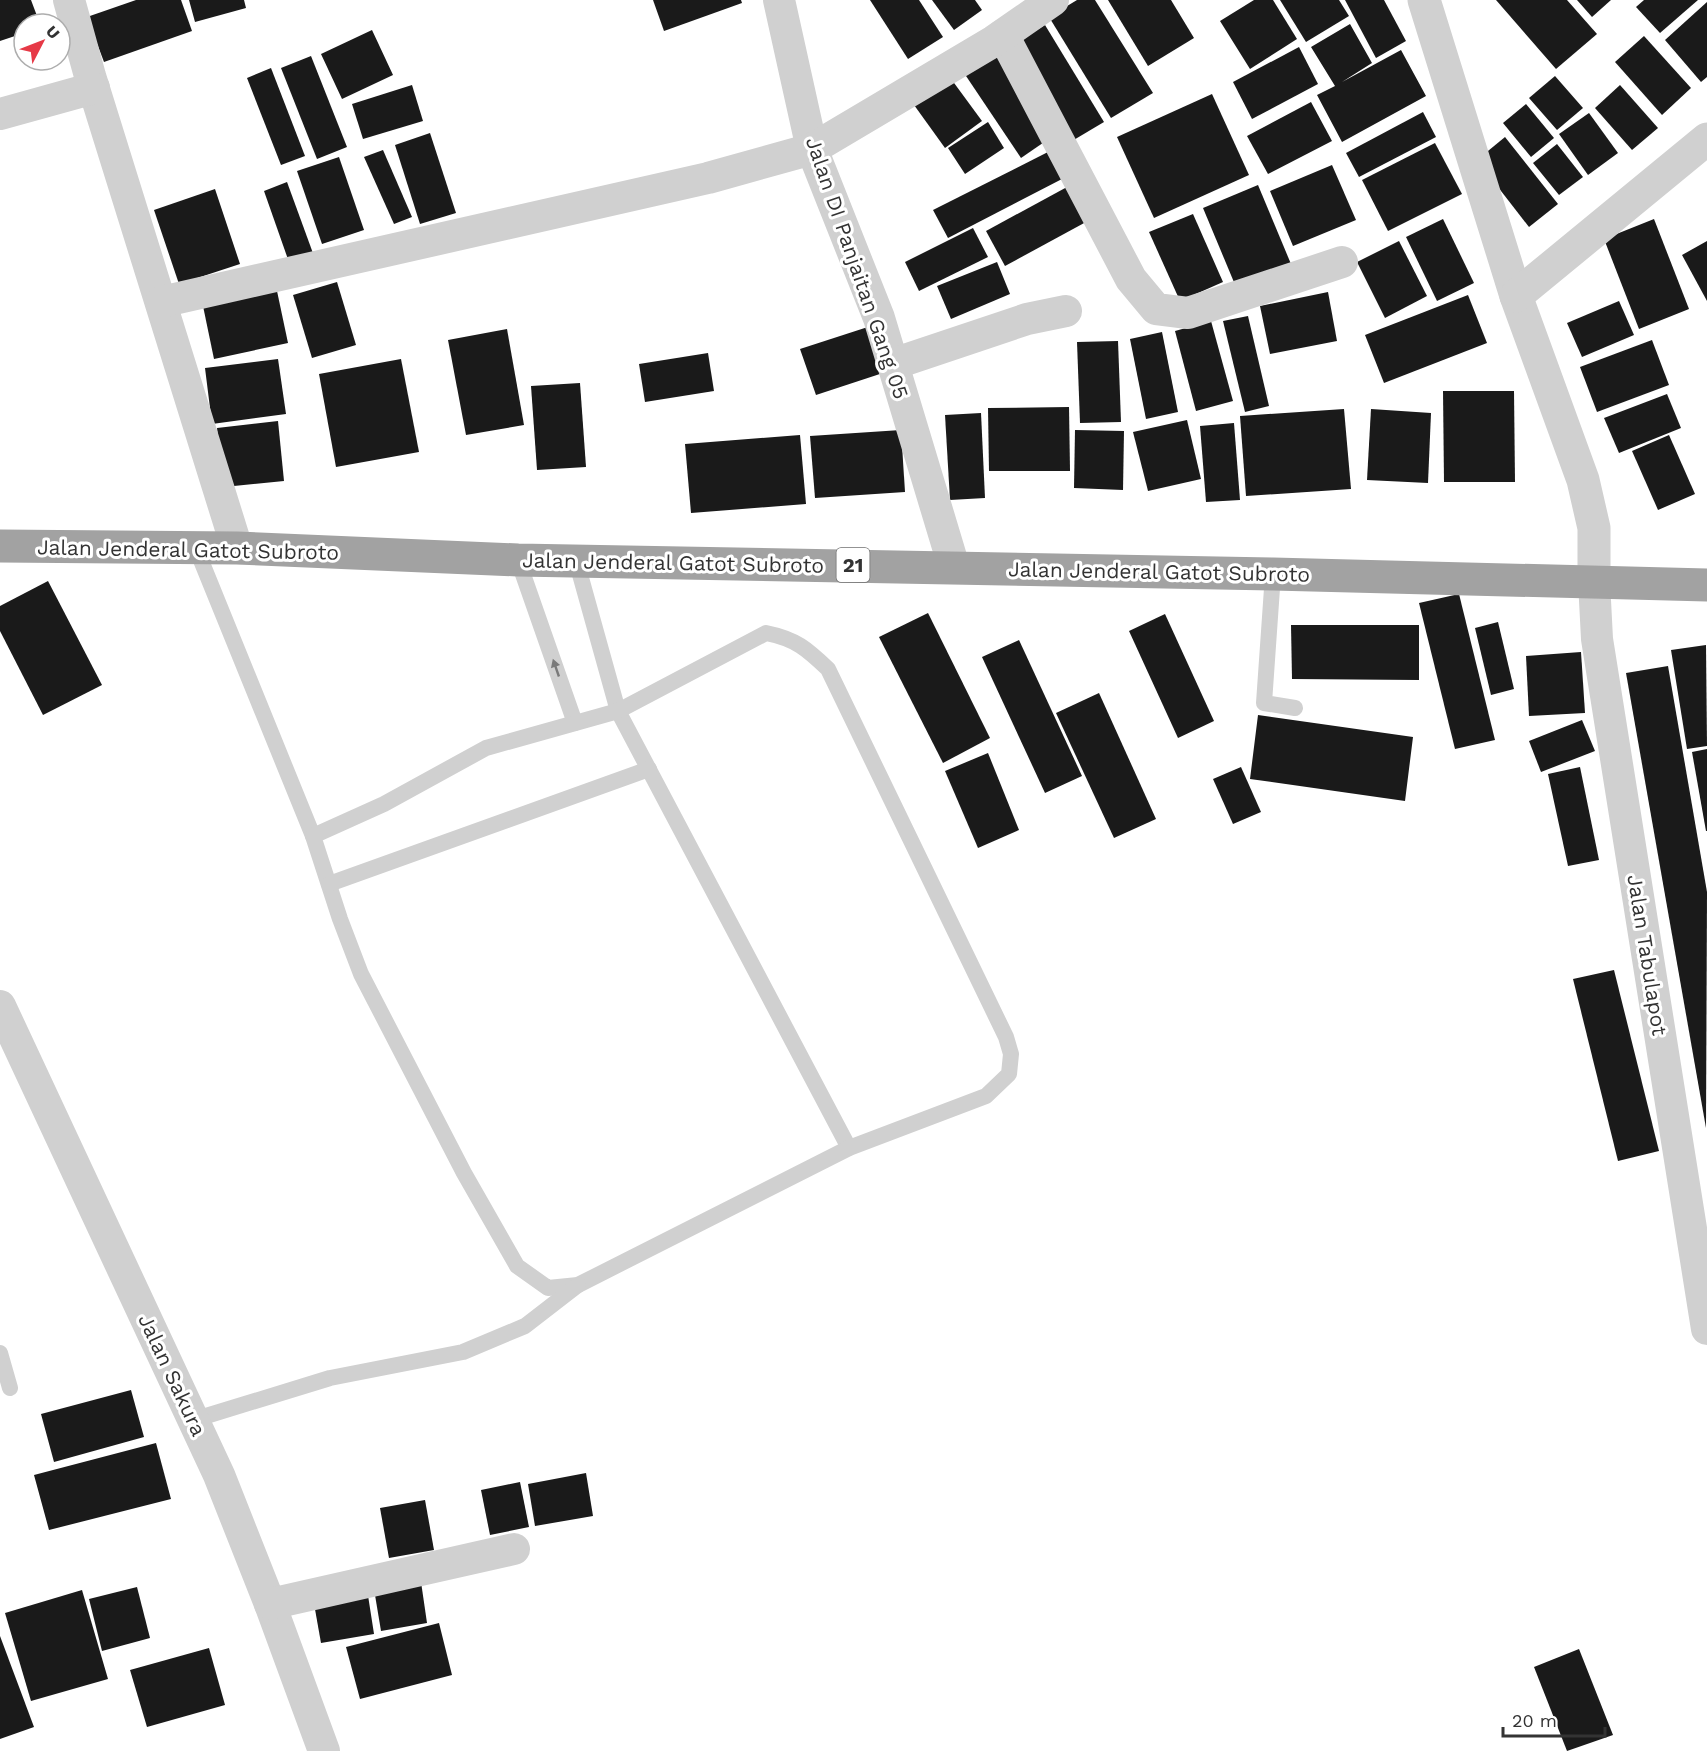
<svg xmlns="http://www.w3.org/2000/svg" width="1707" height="1751" font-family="'Work Sans',sans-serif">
<rect width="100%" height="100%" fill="#fff"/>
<g fill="#1a1a1a">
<polygon points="0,0 31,0 40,24 24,24 24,33 0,41"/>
<polygon points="136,0 181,0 192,31 104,62 87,17"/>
<polygon points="189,0 244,0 246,8 195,22"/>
<polygon points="653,0 741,0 742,3 664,31"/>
<polygon points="870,0 919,0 943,37 908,59"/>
<polygon points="932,0 975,0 982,10 954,30"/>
<polygon points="1077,0 1095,0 1153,93 1111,118 1049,17"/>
<polygon points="1108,0 1171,0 1194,38 1148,66"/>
<polygon points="1254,0 1273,0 1297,39 1250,69 1220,21"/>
<polygon points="1280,0 1339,0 1349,16 1306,42"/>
<polygon points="1345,0 1384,0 1406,41 1376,58"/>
<polygon points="1496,0 1567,0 1597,34 1556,69"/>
<polygon points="1577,0 1611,0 1592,17"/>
<polygon points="1644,0 1698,0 1660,33 1636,7"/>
<polygon points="1707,2 1707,77 1701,82 1665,40"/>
<polygon points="1350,24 1372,63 1342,82 1401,50 1426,96 1342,142 1317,95 1335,86 1311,47"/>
<polygon points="1045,25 1104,122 1072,141 1013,44"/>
<polygon points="372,30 393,75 342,99 321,54"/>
<polygon points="1644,36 1691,88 1662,115 1615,62"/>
<polygon points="1299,47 1318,84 1252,119 1233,82"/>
<polygon points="995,49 1053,136 1021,158 962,70"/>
<polygon points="311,56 347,147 317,159 281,68"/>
<polygon points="271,68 305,156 281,165 247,78"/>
<polygon points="946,72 982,121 945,148 909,98"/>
<polygon points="1555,76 1583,108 1557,130 1529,98"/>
<polygon points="412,85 423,121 363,139 352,104"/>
<polygon points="1620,85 1658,128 1632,150 1595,108"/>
<polygon points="1212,94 1249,175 1154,218 1117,137"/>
<polygon points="1311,102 1332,141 1268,174 1247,136"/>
<polygon points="1526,104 1554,138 1531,157 1503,123"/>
<polygon points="1423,112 1436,137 1359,177 1346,153"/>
<polygon points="1589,113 1618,153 1588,175 1559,134"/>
<polygon points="988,122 1004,148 965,174 948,148"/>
<polygon points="430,133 456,213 420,224 395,145"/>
<polygon points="1505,137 1558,204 1529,227 1477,160"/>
<polygon points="1435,143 1462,194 1388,231 1362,180"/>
<polygon points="1557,144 1583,177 1559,195 1533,163"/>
<polygon points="383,150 412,217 394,224 364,157"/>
<polygon points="1048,152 1062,179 948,238 933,210"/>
<polygon points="339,157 364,230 322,244 297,171"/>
<polygon points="1332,165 1356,220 1293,246 1270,191"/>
<polygon points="287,182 314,256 290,265 264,191"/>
<polygon points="1258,185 1291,264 1236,287 1203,208"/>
<polygon points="1067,187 1086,222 1005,266 986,231"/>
<polygon points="215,189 240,264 179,284 154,210"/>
<polygon points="1193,214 1223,282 1180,301 1149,232"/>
<polygon points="1443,219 1474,283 1437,301 1406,237"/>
<polygon points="1654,219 1689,309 1639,329 1604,239"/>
<polygon points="973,228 988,257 919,291 905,262"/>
<polygon points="1399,241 1427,296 1385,318 1357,262"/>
<polygon points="1707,241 1707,301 1682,255"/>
<polygon points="997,262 1010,294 951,319 937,286"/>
<polygon points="337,282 356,345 312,358 293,295"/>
<polygon points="277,291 288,343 214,359 203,306"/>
<polygon points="1328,292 1337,341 1270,354 1260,306"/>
<polygon points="1468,295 1487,343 1384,383 1365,335"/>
<polygon points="1619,301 1634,335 1582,357 1567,323"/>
<polygon points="1248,316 1269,406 1245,412 1223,321"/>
<polygon points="1211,321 1233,401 1196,411 1175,331"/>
<polygon points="874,325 889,371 816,395 800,349"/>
<polygon points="507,329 524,425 466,435 448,340"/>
<polygon points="1162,332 1178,412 1146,419 1130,339"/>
<polygon points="1652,340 1669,385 1597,412 1580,367"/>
<polygon points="1118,341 1121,422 1080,423 1077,342"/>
<polygon points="708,353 714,391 645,402 639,364"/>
<polygon points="278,359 286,414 212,424 205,368"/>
<polygon points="401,359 419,452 336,467 319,374"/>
<polygon points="580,383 586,467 537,470 531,386"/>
<polygon points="1443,391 1514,391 1515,482 1444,482"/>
<polygon points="1667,394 1681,428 1619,453 1604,418"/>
<polygon points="1069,407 1070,471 989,471 988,408"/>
<polygon points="1344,409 1351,489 1246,496 1240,416"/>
<polygon points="1371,409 1431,413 1428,483 1367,480"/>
<polygon points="981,413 985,498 950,500 945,415"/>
<polygon points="1187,420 1201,479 1148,491 1133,432"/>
<polygon points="278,421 284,481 224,487 217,428"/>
<polygon points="1234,423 1240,500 1206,502 1200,426"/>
<polygon points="901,430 905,492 815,498 810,436"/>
<polygon points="1075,430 1124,431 1123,490 1074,488"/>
<polygon points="800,435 806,504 691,513 685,444"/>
<polygon points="1669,435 1695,494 1658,510 1632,451"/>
<polygon points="48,581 102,685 43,715 0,631 0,606"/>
<polygon points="1459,594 1495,740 1455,749 1419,603"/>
<polygon points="928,613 990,738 943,763 879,637"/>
<polygon points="1165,614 1214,721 1178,738 1129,631"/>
<polygon points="1498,622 1514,689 1491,695 1475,628"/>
<polygon points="1291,625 1419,625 1419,680 1292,679"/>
<polygon points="1019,640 1082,776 1045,793 982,657"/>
<polygon points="1706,645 1707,746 1687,749 1671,650"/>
<polygon points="1581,652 1585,713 1529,716 1526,656"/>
<polygon points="1668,666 1707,892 1706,1128 1626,673"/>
<polygon points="1099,693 1156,819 1114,838 1056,713"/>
<polygon points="1258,715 1413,737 1405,801 1250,779"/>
<polygon points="1582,720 1595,751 1541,772 1529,741"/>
<polygon points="1707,749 1707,831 1706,831 1692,752"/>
<polygon points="988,753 1019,830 978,848 945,771"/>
<polygon points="1241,767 1261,812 1233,824 1213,779"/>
<polygon points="1580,767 1599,860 1568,866 1548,774"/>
<polygon points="1614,970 1659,1151 1618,1161 1573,979"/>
<polygon points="131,1390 144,1437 54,1462 41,1414"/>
<polygon points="156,1443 171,1499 49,1530 34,1475"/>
<polygon points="586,1473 593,1516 535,1526 528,1484"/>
<polygon points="520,1482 529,1527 490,1535 481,1490"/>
<polygon points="425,1500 434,1550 389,1558 380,1508"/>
<polygon points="420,1575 427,1623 381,1631 373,1583"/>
<polygon points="137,1587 150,1638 102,1651 89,1599"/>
<polygon points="367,1589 374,1634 321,1643 313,1598"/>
<polygon points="82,1590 108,1679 31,1701 5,1613"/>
<polygon points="439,1623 452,1675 360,1699 346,1647"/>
<polygon points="0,1636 34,1727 0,1739"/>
<polygon points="209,1648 225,1705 147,1727 130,1670"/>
<polygon points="1579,1649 1613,1735 1567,1751 1534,1667"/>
</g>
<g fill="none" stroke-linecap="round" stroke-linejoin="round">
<g stroke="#d0d0d0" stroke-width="16">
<polyline points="196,548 313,836"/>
<polyline points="518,560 575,723"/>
<polyline points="576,560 618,711 849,1148"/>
<polyline points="1273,574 1264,703 1295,708"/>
<path d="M766,633C796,639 807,649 828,669L1006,1037L1011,1054L1009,1074L986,1096L849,1148L578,1285L548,1288L517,1266L464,1173L361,974L340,919L313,836L384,804L486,748L618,711Z"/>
<polyline points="329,884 649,769"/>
<polyline points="0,1353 10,1388"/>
<polyline points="193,1420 330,1378 463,1352 525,1326 578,1285"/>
</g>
<g stroke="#d0d0d0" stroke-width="32">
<polyline points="69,0 90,76 237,548"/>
<polyline points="779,0 812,149 879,318 954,567"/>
<polyline points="1003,35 1131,279 1156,309 1188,313 1342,262"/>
<polyline points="0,114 94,88"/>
<polyline points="161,302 708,178 812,149 994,41 1053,0"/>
<polyline points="893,364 1027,319 1066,311"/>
<polyline points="1594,581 1597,639 1707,1329"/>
<polyline points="0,1006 219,1475 270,1604 324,1751"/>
<polyline points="270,1604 514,1549"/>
</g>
<g stroke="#d0d0d0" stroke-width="33">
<polyline points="1424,0 1516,296 1583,480 1594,528 1594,581"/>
<polyline points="1516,296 1707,139"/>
</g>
<polyline stroke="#a2a2a2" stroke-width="33" points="0,546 237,548 518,560 1273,574 1707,585"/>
</g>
<defs><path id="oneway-solid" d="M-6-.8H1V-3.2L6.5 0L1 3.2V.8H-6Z" transform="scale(1.5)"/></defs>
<use fill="#7a7a7a" href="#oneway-solid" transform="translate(556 668) rotate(-109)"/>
<g text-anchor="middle" stroke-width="6" stroke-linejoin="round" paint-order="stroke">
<rect fill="#fff" stroke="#707070" stroke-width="1.5" x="836.5" y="548" width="33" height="34" rx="4.5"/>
<g font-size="20" font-weight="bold" fill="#333">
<text x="853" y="572">21</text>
</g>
<g font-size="21" fill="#333" stroke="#fff">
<text transform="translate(857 268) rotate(71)" y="7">Jalan DI Panjaitan Gang 05</text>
<text transform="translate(188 550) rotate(1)" y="7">Jalan Jenderal Gatot Subroto</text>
<text transform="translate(673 563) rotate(1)" y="7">Jalan Jenderal Gatot Subroto</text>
<text transform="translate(1159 572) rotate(1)" y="7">Jalan Jenderal Gatot Subroto</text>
<text transform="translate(1647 955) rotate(81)" y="7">Jalan Tabulapot</text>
<text transform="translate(172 1375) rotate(65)" y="7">Jalan Sakura</text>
</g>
</g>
<g transform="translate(42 42) rotate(48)"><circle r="28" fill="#ffffff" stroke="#adadad" stroke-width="1.5"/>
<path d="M0-4.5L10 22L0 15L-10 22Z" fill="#e63946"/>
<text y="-9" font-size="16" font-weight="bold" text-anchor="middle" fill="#333333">U</text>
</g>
<path d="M1503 1727v9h102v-9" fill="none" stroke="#333333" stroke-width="3"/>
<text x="1512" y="1727" font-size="18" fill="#333333" stroke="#ffffff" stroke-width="4.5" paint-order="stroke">20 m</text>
</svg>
